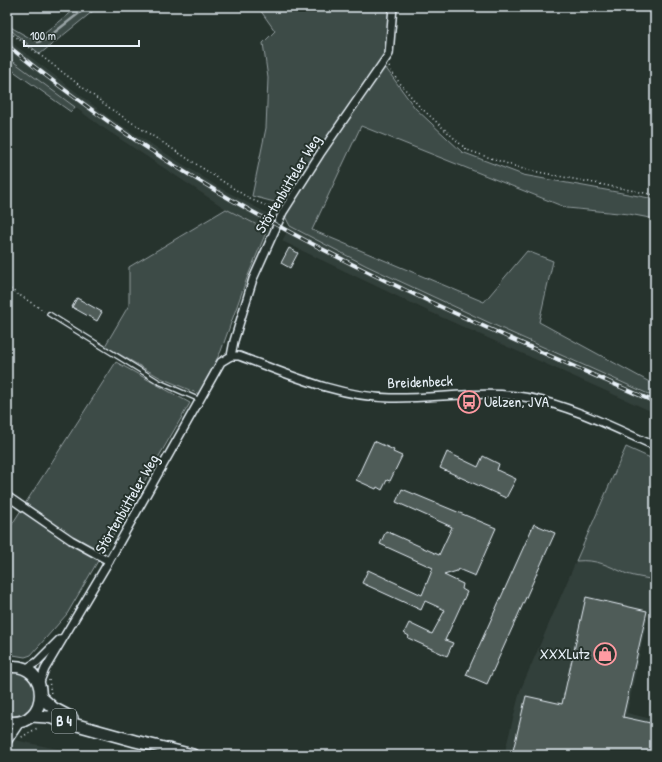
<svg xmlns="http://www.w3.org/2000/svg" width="662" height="762" font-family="'Patrick Hand',sans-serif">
<rect width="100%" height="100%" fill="#26332d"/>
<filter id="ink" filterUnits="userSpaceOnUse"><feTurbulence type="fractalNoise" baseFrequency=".025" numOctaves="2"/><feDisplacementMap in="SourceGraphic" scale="8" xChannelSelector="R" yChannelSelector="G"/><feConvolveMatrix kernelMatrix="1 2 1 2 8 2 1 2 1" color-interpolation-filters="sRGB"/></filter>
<g filter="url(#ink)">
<g fill="#333f3a">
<polygon points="7,39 110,118 220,188 272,216 267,230 226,209 99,125 7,57"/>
<polygon points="290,226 399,281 655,397 655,413 430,312 282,241"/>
<polygon points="590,560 604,563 629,574 655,580 655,598 652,597 627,713 655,720 655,724 623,717 647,611 586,597 562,704 512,755 504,755 520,691 576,561"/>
<polygon points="7,738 15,740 85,755 7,755"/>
</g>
<g fill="#3e4b47" stroke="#939ea0">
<polygon points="78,7 98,7 40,54 7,27 7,25 35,41"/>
<polygon points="258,7 389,7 386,52 380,60 415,108 462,152 523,175 655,199 655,219 629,214 567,208 361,126 312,230 484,302 527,251 553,261 539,322 655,385 655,397 505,330 367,266 309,236 290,226 278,203 252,196 266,128 268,78 263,43 275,31"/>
<polygon points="7,57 75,107 71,112 12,70 7,73"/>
<polygon points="226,209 267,230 247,278 221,351 199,394 161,378 105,346 129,305 129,267"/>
<polygon points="116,362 190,403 67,614 31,655 25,657 7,654 7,532"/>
<path d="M626,447L655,460V580C646,578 636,577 627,574C608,566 598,559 576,561Z"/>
<path d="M13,670L28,675L36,689C32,711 31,715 7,717V671Z"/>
</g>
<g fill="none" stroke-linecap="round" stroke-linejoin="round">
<polyline stroke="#98a3a5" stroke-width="2.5" points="38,42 46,39 87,7"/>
</g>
<g fill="#505c59" stroke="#e8f1f8">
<polygon points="289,248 298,253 290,268 281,263"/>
<polygon points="77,298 102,312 97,321 72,307"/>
<polygon points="374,441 394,450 393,452 402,456 390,481 387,480 382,490 377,487 376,489 356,480"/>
<polygon points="447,452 478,467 483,456 499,464 497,470 516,479 506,498 440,468"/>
<polygon points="402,489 496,528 475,576 458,569 457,571 444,575 463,584 462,589 467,592 445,640 453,643 447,656 408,638 409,636 404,633 409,623 432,634 445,610 425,601 421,610 362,583 368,570 422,595 433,568 380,544 386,531 439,555 452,527 396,502"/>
<polygon points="534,524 555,533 487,684 466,675"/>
<polygon points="586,597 647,611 623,717 655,724 655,755 512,755 526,696 562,704"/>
</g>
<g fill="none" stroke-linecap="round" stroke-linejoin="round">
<g stroke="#e8f1f8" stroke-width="6">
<polyline id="lane" points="49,314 159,382 200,400"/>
</g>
<g stroke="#e8f1f8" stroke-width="10">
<g id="street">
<path d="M231,356H239C288,374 338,397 391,398C438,399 484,389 530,398C574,407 614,428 655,446"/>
<polyline points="7,496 71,540 109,561"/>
<polyline points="25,669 37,662 59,640"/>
<polyline points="39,684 45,669 109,561 221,362 231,356 234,341 253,279 283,212 320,154 389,54 393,7"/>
<polyline points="7,742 21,721"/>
</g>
</g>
<g stroke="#e8f1f8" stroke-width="14">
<g id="primary">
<path d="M7,667C52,660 51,729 7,722"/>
<polyline points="41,697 53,708 72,718"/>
<polyline points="31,716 48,717 135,741 193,755"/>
</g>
</g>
<g stroke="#e8f1f8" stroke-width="1.5" stroke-dasharray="1 3" stroke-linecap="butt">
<polyline points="7,30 111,109 250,199 277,210"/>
<polyline points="389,67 395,77 418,105 467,150 523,169 655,195"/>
<polyline points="7,287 44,311"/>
<polyline points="49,680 51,694"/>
<polyline points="18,738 20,738 39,727"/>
<polyline points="201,751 219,755"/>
</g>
<use href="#lane" stroke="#26332d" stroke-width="3.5"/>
<use href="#street" stroke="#26332d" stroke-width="7"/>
<use href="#primary" stroke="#26332d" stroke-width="11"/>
<g stroke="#e8f1f8" stroke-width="4">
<path id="rail" d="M7,45C74,99 144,149 218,192C358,274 507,337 655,402"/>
</g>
<use href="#rail" stroke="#26332d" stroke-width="2.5" stroke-dasharray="8" stroke-linecap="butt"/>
</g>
</g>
<defs>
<g id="bus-ring" transform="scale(1.15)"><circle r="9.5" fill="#26332d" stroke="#ff9aa2" stroke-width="1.5"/><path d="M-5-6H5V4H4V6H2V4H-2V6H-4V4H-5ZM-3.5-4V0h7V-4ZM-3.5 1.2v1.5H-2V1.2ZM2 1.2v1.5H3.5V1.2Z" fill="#ff9aa2"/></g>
<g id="shop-ring" transform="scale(1.15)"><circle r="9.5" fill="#26332d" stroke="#ff9aa2" stroke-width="1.5"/><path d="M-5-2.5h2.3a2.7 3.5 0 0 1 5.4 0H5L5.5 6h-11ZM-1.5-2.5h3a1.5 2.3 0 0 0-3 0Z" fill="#ff9aa2"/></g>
</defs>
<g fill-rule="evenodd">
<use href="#bus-ring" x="469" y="402"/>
<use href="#shop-ring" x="605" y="654"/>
</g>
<g text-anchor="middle" stroke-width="4" stroke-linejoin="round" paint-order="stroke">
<rect fill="#26332d" stroke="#aeb8bb" stroke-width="1" x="52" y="709" width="24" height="24" rx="3"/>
<g font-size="14" font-weight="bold" fill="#e8f1f8">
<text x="64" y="726">B 4</text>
</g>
<g font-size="15" fill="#e8f1f8" stroke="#26332d">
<text transform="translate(288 184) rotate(-59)" y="5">Störtenbütteler Weg</text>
<text transform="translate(420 382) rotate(-2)" y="5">Breidenbeck</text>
<text transform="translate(127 504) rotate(-60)" y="5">Störtenbütteler Weg</text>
</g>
<g font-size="15" fill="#e8f1f8" stroke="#26332d" text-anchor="start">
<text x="484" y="407">Uelzen, JVA</text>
<text x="590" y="659" text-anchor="end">XXXLutz</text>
</g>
</g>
<rect width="662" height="762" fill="none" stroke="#26332d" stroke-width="24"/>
<rect x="12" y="12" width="638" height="738" fill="none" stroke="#e8f1f8" stroke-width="1.5" filter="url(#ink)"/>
<path d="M24 40v6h115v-6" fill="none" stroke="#e8f1f8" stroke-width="2"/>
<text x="30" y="40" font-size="12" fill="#e8f1f8" stroke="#26332d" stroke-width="3" paint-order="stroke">100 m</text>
</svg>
